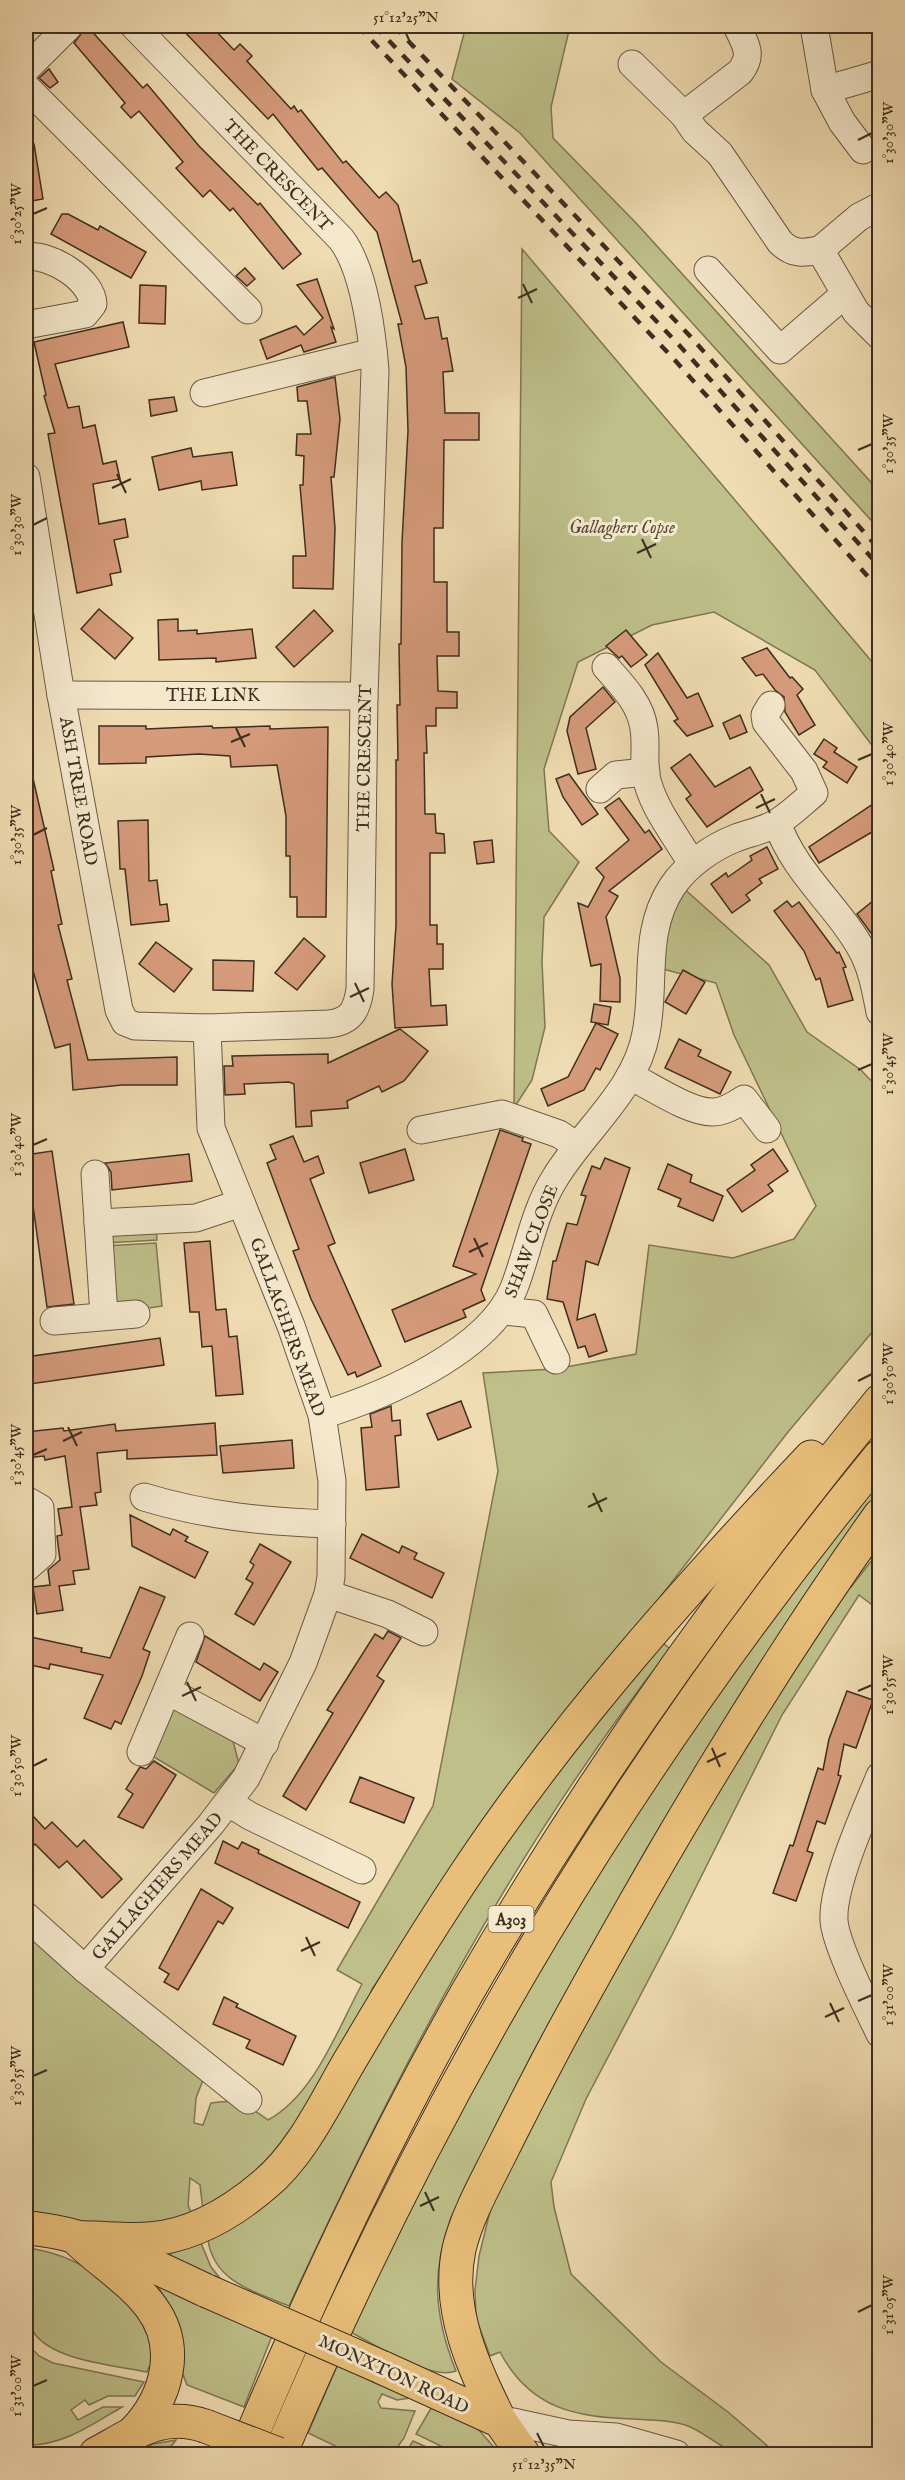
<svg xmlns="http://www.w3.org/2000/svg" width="905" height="2480" font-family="'IM FELL English',serif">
<rect width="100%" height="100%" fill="#f0dcb2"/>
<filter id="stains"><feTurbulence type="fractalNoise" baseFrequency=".00333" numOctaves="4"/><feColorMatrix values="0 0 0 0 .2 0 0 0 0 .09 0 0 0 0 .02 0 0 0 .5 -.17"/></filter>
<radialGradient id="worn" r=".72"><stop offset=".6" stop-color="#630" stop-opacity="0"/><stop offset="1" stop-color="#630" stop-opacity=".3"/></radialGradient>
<g fill="#bebf89" stroke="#7e7654" stroke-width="1.5">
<polygon points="466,26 570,26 551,107 553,138 637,224 879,491 879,529 520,133 452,79"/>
<polygon points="522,249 879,670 880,756 815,670 714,612 652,625 578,662 544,769 549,831 579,862 544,917 542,962 545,1027 532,1080 514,1108"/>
<path d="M680,885L769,965L807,1032L861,1070L879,1089V1324L788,1432L476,1835L372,1989L364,2011L276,2158L203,2210L200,2185L190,2178L188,2205L194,2220L141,2233L27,2210L26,1929L203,2080L196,2098L194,2123L203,2125L211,2103C238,2098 246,2104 268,2120C315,2094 337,2030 362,1984L337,1970L433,1806L498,1471L483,1373L555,1369L636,1354L649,1245L733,1258L794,1239L816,1206L734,1035L716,983L659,968Z"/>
<polygon points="156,1227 157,1240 106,1243 110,1235"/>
<path d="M156,1243L162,1306C146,1308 127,1314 115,1301L105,1246Z"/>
<path d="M879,1479V1496L701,1759L646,1850L532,2054L451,2217C431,2273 434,2316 456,2371C430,2381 375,2344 350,2332L482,2066L629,1823L707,1709L833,1536Z"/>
<path d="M879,1551V1610L859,1595L782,1715L672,1935L586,2099L551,2182L554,2207L571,2274L661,2362L728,2412L777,2454C766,2454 751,2457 740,2454C722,2450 706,2433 688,2426C671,2420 652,2420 634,2419C575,2417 530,2409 500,2352L490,2356L476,2318L475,2290L479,2256L495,2191L612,1965L847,1583L851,1587Z"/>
<path d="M661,1641L670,1649C513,1849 395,2075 289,2306C255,2292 214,2282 208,2240L242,2221L488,1863Z"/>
<polygon points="173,1709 231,1733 239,1764 214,1793 149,1754"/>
<polygon points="201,2243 211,2267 227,2287 167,2255"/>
<path d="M26,2248C76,2253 130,2289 151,2336C155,2345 153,2359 154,2368L149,2367L147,2372C114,2365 38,2360 29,2322C23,2299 26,2271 26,2248Z"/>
<path d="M156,2284L272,2336L244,2407L187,2385C171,2350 180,2317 156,2284Z"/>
<path d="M26,2343L39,2356L53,2363L144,2382L135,2396H108L89,2405L85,2400L71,2410L78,2420L103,2407H122C91,2425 63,2446 26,2445Z"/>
<polygon points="338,2364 375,2383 417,2397 397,2400 382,2394 378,2402 381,2408 415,2411 404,2438 393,2453 352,2454 308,2433"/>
<polygon points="434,2403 478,2429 500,2454 457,2454 416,2434"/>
<path d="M176,2440C166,2456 151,2455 134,2454L153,2444Z"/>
<polygon points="413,2441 442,2454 405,2454"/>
</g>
<g fill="#d69b7b" stroke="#3e2e1f" stroke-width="1.5">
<polygon points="87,26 143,88 147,84 199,146 258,205 260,203 301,254 283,269 233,208 230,211 210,190 203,197 176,168 183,162 139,111 131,118 121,107 125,103 74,43"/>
<polygon points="179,26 211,26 234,50 240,44 252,56 247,61 291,109 294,106 298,112 301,110 343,163 346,161 379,198 386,192 398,205 413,262 420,260 427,283 415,286 425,319 438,317 442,339 447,338 453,371 443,372 445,413 479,413 479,440 444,440 443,528 434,528 434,582 447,582 447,632 459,632 459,656 437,656 438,691 457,692 457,708 436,708 436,726 426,726 427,753 424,753 425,814 435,814 436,833 444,834 445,853 430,853 430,925 437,925 437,944 443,944 443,969 429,969 431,1006 446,1005 447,1025 395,1028 392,984 396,925 396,760 398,760 397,705 400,705 399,644 401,644 402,542 408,431 406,367 398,324 402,324 377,232 322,168 318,170 273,114 268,119"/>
<polygon points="49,69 58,82 50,88 39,78"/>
<polygon points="34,144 43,199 26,202 26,145"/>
<polygon points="62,214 68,214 98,230 100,226 146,252 131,278 51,234"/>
<polygon points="245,268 255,279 247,286 236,276"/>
<polygon points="317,279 334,329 331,327 336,342 304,352 301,345 267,359 260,340 296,326 304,335 323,318 297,285"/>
<polygon points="140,285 166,286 165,324 139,323"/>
<polygon points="123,322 129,347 55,364 68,408 79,406 83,428 95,425 103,464 116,461 120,479 93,484 99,524 125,519 128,537 114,540 121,572 110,574 112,585 77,593 48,434 55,433 44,396 46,395 34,342"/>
<polygon points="335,377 340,419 334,477 331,477 335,528 333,589 293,588 293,556 306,556 300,485 303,485 304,456 296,455 297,434 311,434 307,401 298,401 297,387"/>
<polygon points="174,397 177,411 151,416 149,400"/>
<polygon points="191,448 193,457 232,452 237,485 202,490 201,481 159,490 152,457"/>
<polygon points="99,609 133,638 115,659 81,629"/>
<polygon points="314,610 333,631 294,667 276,647"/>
<polygon points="178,619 178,631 197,630 197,634 252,629 256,658 216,662 216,658 159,660 158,620"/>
<polygon points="626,630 647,655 631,667 622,656 619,658 606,646"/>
<polygon points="767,648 790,678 792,677 803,689 797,695 815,725 799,735 785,712 784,697 775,690 763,674 756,676 742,658"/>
<polygon points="658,653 687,698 698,693 713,726 687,736 674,721 678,719 645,665"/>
<polygon points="603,687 615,702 586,728 596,769 578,774 567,731 570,717"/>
<polygon points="740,715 747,732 730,739 723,723"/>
<polygon points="99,726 146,726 146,729 212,726 213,728 270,726 270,729 328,727 326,917 297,917 297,897 290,897 290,856 286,856 286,816 277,765 231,767 230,756 199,754 146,757 146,763 99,764"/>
<polygon points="824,739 837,748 834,752 857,767 847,783 823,767 827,762 814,754"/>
<polygon points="690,754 715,787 750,767 763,790 707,827 686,799 691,795 671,768"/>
<polygon points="32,774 54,870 51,871 62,924 58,925 72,979 67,980 88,1060 177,1057 177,1085 122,1085 73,1090 70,1044 55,1048 26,946 26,775"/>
<polygon points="569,774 598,814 582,825 563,797 556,779"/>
<polygon points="619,798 645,833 649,830 662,849 609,891 618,896 606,917 620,978 620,1002 600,1001 601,964 591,966 578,903 588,907 604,877 596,868 629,840 605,808"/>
<polygon points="879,800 879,828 819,863 809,847"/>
<polygon points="148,820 149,881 157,880 160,905 167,904 169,921 131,925 125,869 120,869 118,821"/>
<polygon points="492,840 494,862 477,864 474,842"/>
<polygon points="767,847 778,869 759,879 762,883 746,895 750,900 732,913 711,884 726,873 728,877 752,860 750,856"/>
<polygon points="879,896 879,944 857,914"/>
<polygon points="787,901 792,907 799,902 837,953 839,952 846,967 843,968 853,1000 828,1007 820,978 816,980 804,951 774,911"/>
<polygon points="304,938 325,956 297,990 275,973"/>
<polygon points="156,942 192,969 174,992 139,964"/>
<polygon points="213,960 254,961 253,991 213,990"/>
<polygon points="683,970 705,982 686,1014 665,1002"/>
<polygon points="594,1004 611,1007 608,1025 591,1022"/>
<polygon points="596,1023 618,1034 600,1070 596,1068 584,1090 548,1106 541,1089 568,1077"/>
<polygon points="400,1029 428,1051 404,1081 382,1092 379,1086 347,1101 348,1108 311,1111 312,1126 296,1127 294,1084 289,1082 244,1084 245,1094 225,1095 224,1066 233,1066 232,1056 328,1054 328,1063"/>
<polygon points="679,1039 701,1050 698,1056 731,1072 720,1094 665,1068"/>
<polygon points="500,1130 523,1138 522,1141 531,1144 481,1290 485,1300 463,1310 466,1317 405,1342 392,1310 476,1274 453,1266"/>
<polygon points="293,1136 304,1162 318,1156 324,1173 310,1179 335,1243 328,1246 381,1366 357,1377 355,1372 348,1375 311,1299 293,1251 299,1249 267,1163 276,1159 270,1145"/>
<polygon points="405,1149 414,1180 369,1193 360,1163"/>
<polygon points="773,1149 788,1171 768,1185 773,1191 742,1212 727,1190 755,1170 751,1165"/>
<polygon points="52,1151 74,1304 47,1307 26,1155"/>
<polygon points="189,1154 192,1181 112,1190 111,1172 105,1163"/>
<polygon points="605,1158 630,1168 598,1265 586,1261 577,1320 595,1314 607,1351 589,1357 585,1346 578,1348 563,1302 547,1299 553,1261 556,1261 567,1223 577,1225 586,1196 581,1195 592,1166 600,1169"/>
<polygon points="668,1164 692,1175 690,1182 723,1196 713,1221 678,1206 681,1199 658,1189"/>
<polygon points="210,1241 216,1310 226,1309 229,1337 237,1336 243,1394 216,1396 212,1346 202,1347 199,1312 190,1312 184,1243"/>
<polygon points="160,1338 164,1365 30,1384 26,1357"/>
<polygon points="461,1401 471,1427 438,1440 427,1414"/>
<polygon points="391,1406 392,1421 400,1420 401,1435 395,1436 399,1487 366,1490 361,1428 372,1427 370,1414"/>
<polygon points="215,1423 217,1455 127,1459 127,1450 97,1453 101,1492 95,1493 97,1505 80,1507 89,1569 73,1571 75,1584 59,1586 63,1610 37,1614 33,1587 50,1585 48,1570 60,1560 57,1536 62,1535 58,1509 72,1507 65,1456 45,1460 44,1456 26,1458 26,1432 63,1428 64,1431 115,1424 116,1431"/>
<polygon points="292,1440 294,1468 223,1473 220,1446"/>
<polygon points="130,1515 170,1535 173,1529 188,1537 185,1541 208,1552 195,1578 132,1546"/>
<polygon points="362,1534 399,1553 402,1546 417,1553 414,1559 444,1573 432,1598 350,1558"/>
<polygon points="260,1544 291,1562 254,1625 235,1614 253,1583 246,1579 254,1565 250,1562"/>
<polygon points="140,1587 165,1597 143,1649 150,1652 142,1676 121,1724 115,1721 111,1729 84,1718 103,1675 50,1664 49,1669 26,1664 26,1636 82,1648 81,1652 110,1658"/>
<polygon points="388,1631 401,1638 377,1676 384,1681 306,1810 283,1796 333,1713 327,1710 375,1634 383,1639"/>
<polygon points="205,1636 260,1670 264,1663 278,1672 260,1701 196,1662"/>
<polygon points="847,1691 873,1700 856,1748 844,1744 838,1775 841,1776 825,1824 817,1821 807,1851 813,1853 796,1901 773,1893 790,1845 793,1846 818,1768 823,1770 829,1739"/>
<polygon points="154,1761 176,1775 143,1828 118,1817 133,1794 126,1789 140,1767 146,1769"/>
<polygon points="360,1777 414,1798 404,1823 350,1802"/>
<polygon points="34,1817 45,1829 52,1822 77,1847 84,1840 122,1879 102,1898 67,1861 59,1868 35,1844 26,1853 26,1825"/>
<polygon points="223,1841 238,1849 242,1842 259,1850 258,1853 360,1902 348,1928 215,1863"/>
<polygon points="201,1889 233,1908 223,1924 218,1921 178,1990 164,1982 169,1974 159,1968"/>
<polygon points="224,1997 238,2004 236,2007 296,2036 283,2065 246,2048 250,2040 213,2024"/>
</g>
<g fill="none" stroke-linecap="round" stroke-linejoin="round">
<g stroke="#6a5a44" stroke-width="29">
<g id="minor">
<path d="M737,26C745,44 754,54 740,72L684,115L695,131L720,154L780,242C793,255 803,253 820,250L856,312L880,336"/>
<polyline points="814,26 825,90"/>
<polyline points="632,64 684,115"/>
<polyline points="26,69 69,26"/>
<polyline points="26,87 248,310"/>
<polyline points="863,150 842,122 825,90 880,74"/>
<polyline points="820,250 859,217 880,206"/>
<path d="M26,257C49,253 92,279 93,304L85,314L26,325"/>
<polyline points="708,270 780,350 845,294"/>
<polyline points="204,393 373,352"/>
<path d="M26,477L61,695L119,1010L125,1022L135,1026L207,1028L328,1024C351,1022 357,1010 360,989L364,696L375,370C372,333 364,269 341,239L134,26"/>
<path d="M606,667C622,685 641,704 644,729C647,747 642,766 648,784C657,814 677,837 692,864"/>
<polyline points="61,695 364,696"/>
<polyline points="600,789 616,775 646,772"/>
<path d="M777,823C796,876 839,906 864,954C873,973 876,992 880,1012"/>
<path d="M630,1076C651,1086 690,1113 713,1112C724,1112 735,1105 744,1099L767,1129"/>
<polyline points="421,1130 502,1114 559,1134 577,1146"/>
<polyline points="95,1174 104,1316"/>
<polyline points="98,1223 196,1218 241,1203"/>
<polyline points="503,1311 534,1314 556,1360"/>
<polyline points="54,1321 136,1314"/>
<path d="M322,1415C384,1396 489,1351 514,1288C528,1252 534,1211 555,1178C584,1130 636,1090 646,1033C656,983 642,933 672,887C686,866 712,847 736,838C749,833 766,830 778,822C791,814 802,803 814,793L804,771L766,722L765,715L771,705"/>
<path d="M144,1497C206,1516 268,1522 332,1524"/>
<polyline points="26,1500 40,1508 42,1554 26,1568"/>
<polyline points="328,1594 388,1614 424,1632"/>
<polyline points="168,1691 265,1743"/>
<polyline points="141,1752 190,1636"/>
<path d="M880,1776C866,1810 832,1885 834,1920C835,1944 868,2009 880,2034"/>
<polyline points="229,1803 250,1816 362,1870"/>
<polyline points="26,1916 85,1969 248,2100"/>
<polyline points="85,1969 211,1824 246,1778 303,1663 328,1594 331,1577 332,1481 322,1415 291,1326 211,1128 207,1028"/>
<polyline points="500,2421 513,2422 568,2434 616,2437 676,2454"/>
</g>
</g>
<g stroke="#3e2e1f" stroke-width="35">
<g id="major">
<path d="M26,2228C89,2232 151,2265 207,2291"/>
<path d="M76,2238C99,2261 131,2280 151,2307C181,2347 167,2398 134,2432"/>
<polyline points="381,2367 500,2421 523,2454"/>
<path d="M96,2454C133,2434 162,2411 205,2426"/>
</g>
</g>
<g stroke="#3e2e1f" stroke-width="35">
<g id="highway">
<path d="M76,2238C100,2237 124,2241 149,2239C192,2236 231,2213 264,2185C304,2152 328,2096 355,2052C392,1989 430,1927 471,1866C570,1719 690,1585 811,1457"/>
<path d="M500,2421C474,2368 446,2310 459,2249C467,2216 485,2184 500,2154C521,2112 542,2071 564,2030C661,1853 763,1679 880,1515"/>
<path d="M244,2454C310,2296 383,2140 468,1991C588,1783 728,1586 880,1401"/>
<path d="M280,2454C434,2090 629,1762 880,1456"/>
</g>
</g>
<use href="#minor" stroke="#f5e8cd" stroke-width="27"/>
<use href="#major" stroke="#e8be79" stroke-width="33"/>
<use href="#highway" stroke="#e8be79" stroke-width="33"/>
<g stroke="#3e2e1f" stroke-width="4.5" stroke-dasharray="10 10" stroke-linecap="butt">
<polyline points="358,26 672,357 880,590"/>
<polyline points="375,26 679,345 880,567"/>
<polyline points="394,26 689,335 880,550"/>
</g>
<g stroke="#3e2e1f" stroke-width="35" stroke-linecap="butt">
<g id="major-bridge">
<polyline points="207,2291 381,2367"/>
<polyline points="205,2426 278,2454"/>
</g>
</g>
<use href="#major-bridge" stroke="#e8be79" stroke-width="33"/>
</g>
<path fill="none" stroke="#3e2e1f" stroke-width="2" d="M406,33L412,47M858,140L872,133M33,214L47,208M523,284L532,303M518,298L537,289M858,450L872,444M117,474L126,493M112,488L131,479M33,525L47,518M642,539L651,558M637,553L656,544M236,728L245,747M231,742L250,734M858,760L872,754M761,794L770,813M756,808L775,799M33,835L47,828M355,983L364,1002M350,997L369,988M858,1070L872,1064M33,1145L47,1139M474,1238L483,1257M469,1252L488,1243M858,1381L872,1374M68,1427L77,1446M63,1441L82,1432M33,1455L47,1449M593,1493L602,1512M588,1507L607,1498M187,1682L196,1701M858,1691L872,1685M182,1696L201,1687M712,1748L720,1767M707,1762L726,1753M33,1766L47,1759M306,1937L315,1956M301,1951L320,1942M858,2001L872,1995M830,2003L839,2022M825,2017L844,2008M33,2076L47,2070M425,2192L434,2211M420,2206L439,2197M858,2312L872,2305M33,2386L47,2380M537,2433L544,2447"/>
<g text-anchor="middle" stroke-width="6" stroke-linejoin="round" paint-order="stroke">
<rect fill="#f5e8cd" stroke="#756653" stroke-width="1.5" x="488.5" y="1906" width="45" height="26" rx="4.5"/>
<g font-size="16" font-weight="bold" fill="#3e2e1f">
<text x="511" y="1925">A303</text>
</g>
<g font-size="18" fill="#3e2e1f" stroke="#f5e8cd">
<text transform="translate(278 175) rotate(46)" y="6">THE CRESCENT</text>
<text x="213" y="701">THE LINK</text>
<text transform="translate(364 758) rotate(-89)" y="6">THE CRESCENT</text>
<text transform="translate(79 791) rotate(80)" y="6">ASH TREE ROAD</text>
<text transform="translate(531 1241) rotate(-69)" y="6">SHAW CLOSE</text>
<text transform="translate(288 1327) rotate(70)" y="6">GALLAGHERS MEAD</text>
<text transform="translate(157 1886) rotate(-49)" y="6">GALLAGHERS MEAD</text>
<text transform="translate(394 2374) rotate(25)" y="6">MONXTON ROAD</text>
</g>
<g font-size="18" font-style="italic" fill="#584b34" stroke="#f5e8cd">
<text x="622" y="533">Gallaghers Copse</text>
</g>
</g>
<rect width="905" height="2480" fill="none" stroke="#f0dcb2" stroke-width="66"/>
<rect x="33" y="33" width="839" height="2414" fill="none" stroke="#3e2e1f" stroke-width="2"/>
<g font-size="15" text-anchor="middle" fill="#3e2e1f">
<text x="406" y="22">51°12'25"N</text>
<text transform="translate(888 133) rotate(-90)" y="5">1°30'30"W</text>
<text transform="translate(16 214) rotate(-90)" y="5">1°30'25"W</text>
<text transform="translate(888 444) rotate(-90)" y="5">1°30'35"W</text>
<text transform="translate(16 525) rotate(-90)" y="5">1°30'30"W</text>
<text transform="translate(888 754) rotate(-90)" y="5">1°30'40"W</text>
<text transform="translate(16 835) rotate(-90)" y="5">1°30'35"W</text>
<text transform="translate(888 1064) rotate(-90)" y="5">1°30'45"W</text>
<text transform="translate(16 1145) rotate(-90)" y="5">1°30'40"W</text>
<text transform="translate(888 1374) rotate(-90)" y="5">1°30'50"W</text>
<text transform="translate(16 1455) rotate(-90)" y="5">1°30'45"W</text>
<text transform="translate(888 1685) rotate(-90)" y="5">1°30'55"W</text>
<text transform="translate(16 1766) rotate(-90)" y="5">1°30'50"W</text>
<text transform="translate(888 1995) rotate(-90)" y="5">1°31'00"W</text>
<text transform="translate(16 2076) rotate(-90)" y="5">1°30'55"W</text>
<text transform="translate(888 2305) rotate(-90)" y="5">1°31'05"W</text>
<text transform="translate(16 2386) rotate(-90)" y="5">1°31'00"W</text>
<text x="544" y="2469">51°12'35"N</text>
</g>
<rect width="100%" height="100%" filter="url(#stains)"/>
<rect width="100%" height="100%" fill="url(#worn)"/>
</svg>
